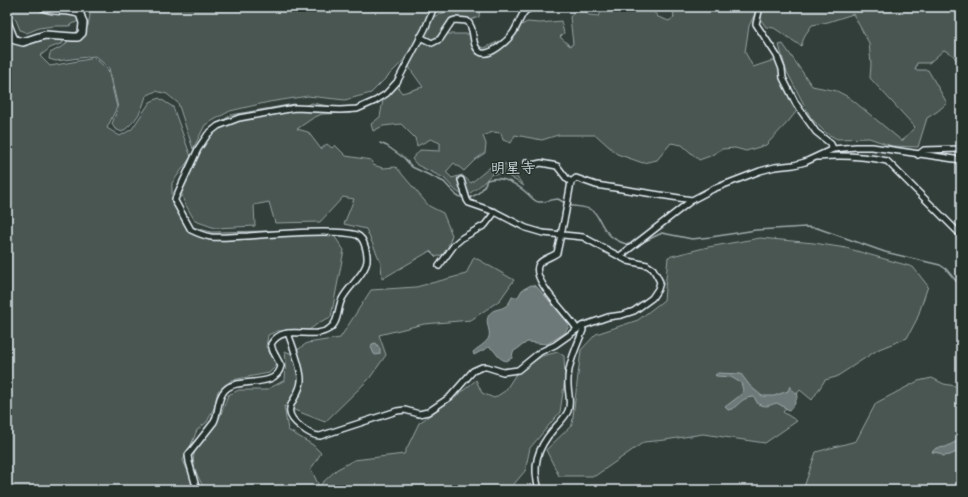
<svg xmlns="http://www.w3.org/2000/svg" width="968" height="497" font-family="'Balsamiq Sans','Klee One',sans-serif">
<rect width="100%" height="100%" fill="#323e39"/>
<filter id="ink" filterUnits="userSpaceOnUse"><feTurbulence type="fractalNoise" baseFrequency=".025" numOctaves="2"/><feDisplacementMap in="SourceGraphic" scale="8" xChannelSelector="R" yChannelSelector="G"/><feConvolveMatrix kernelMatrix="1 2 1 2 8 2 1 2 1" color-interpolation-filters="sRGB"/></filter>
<g filter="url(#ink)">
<g fill="#495651" stroke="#98a4a4">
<polygon points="7,7 64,7 77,16 78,21 69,26 54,26 39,28 27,33 20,30 16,20 7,10"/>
<path d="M86,7H431L427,21L403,61L371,93L345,100L308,96L269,102L230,111L205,125L193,149L178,103L167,94L156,91L146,96C141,113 137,120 122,132L115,129L112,124L118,108L109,68L95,56L56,61L49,59L50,53L65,45L71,36L77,35L88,26L90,15Z"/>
<polygon points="457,7 480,7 479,17 470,20 455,18 437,39 433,40 425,38 424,34 433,17"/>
<path d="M578,7H581L589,15L599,16L604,7H650L658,17L669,21L674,17L673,10L678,7H758L749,26L745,52L753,67L777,59L780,72L799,108L788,122L766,145L746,151L735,148L722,149L710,156L699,160L682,145L671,143L657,160L643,163L617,154L596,135H558L542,140L515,135L511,143L503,140L501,133L493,132L483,136L486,144L485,153L476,159L464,171L454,163L446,172L452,178L462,175L471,183L494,164H506L524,186L505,174H492C483,183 476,191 464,196L456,191L444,178L417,165L412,159L420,150L440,151V143L431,139L417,146L415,138L401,124L383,126L373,131L371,124L380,117L383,100L396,85L402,93L423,87L410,69L409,63L421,40C434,48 437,44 447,34H472L475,45L484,48L511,36L518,27L527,22L540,23L561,21L564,33L560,37L570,46L573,44L570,17Z"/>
<polygon points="761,7 961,7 961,65 959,65 953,55 944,50 929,63 917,63 915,70 928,70 947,103 938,111 927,118 918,147 892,146 869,138 837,139 826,133 811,118 786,70 779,45 783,44 812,86 837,91 850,98 902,141 915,127 870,78 871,64 869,43 853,14 828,22 812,25 805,35 801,46 774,28 766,27 761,20"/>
<polygon points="7,35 8,38 27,45 46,36 63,36 63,43 50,48 40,56 50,66 95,58 108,70 117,107 107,128 120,136 132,129 150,102 159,98 173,107 191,157 172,183 172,195 189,226 211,232 330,230 344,250 331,317 320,322 309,330 277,331 268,335 266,347 277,365 269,373 232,380 218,391 214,408 207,422 197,430 190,448 183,460 196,490 7,490"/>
<polygon points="312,103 334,107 354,107 351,113 322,114 313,118 297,129 308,132 321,149 327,144 332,148 335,145 346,156 371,160 373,165 383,168 396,167 429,206 443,213 452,235 446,253 436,257 430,251 382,279 381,263 366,229 344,224 354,199 343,197 320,222 275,223 269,202 254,205 255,226 215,228 195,221 184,202 181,191 191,166 203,139 217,124 231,115 294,104 304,106"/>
<polygon points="760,238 814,243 846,248 913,267 928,286 917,319 907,338 879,349 836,377 825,380 812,400 800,390 783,412 797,421 765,443 703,434 665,440 644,442 595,476 559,476 546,450 572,425 581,350 596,334 638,320 664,300 668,257 708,247"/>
<path d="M474,257L514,280L500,300L471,320L424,324L379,335L386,355L369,379L325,422L284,406L288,430L313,445L321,453L311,469L319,486L336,470L354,460L404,454L419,423L458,395L476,380L482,393L494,398L505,391L516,374L542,356L558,352L564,356L565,379L560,412L530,448L525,471L509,490H205C195,471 187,459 201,439C204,434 210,431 214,426C221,417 224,406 228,395L239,390H266L285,380L286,362L285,351L292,354L307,343L340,338L371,290L416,287L466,274Z"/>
<polygon points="932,378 944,384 961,387 961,487 958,490 803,490 816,452 856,441 876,403 918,381"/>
</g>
<g fill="#6d7978" stroke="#9ea9ab">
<path d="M531,285L536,286L570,324L565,333L547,344L527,342L513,352L512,358L506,361C496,358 497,351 489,347L474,355L473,352C477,348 487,343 489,337C491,330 484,322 489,315C495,305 505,314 512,297H518L522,290Z"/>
<polygon points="376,343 380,349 380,354 376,355 374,354 371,347 372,344"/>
<path d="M718,373L741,374L750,386L762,396H774L788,391L790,386L793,391L798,394C796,400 795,407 789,410L777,403C768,405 769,408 758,404L754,397C739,397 738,409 728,410L725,407L742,394L743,390L741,383L731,377L716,376L715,375Z"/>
<polygon points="957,441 961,441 961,450 950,455 943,456 939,453 932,452 936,448 946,447"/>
</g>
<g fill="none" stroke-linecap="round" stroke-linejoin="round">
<g stroke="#9ea9ab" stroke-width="1.5">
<polyline points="380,143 387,146 404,158 412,167 444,182 457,196 465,198"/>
<path d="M469,198C479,194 483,190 487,180C503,174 518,185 529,195C532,198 535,202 539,202C545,203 552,199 558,199L565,203"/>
<path d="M568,205C575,207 587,206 593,211C596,213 598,218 600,221C607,235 615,242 631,245"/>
<polyline points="641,243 662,233 692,239 711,237 756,230 806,227 817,228 885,252 940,265 946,269 961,287"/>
</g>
<g stroke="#e8f1f8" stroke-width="8">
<g id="street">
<polyline points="518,7 524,12"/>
<polyline points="760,7 756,24 777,56 782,69 783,78 796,104 816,132 831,144 833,149"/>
<path d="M420,37L432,43L440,39L452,21L455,20L467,21C476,28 470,45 480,52C489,58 508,40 513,33C517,27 519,20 523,14C525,10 529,9 533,7"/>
<polyline points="918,155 924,150 961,149"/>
<path d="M818,157C842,155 864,156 887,161L961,235"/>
<polyline points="527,162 532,165 541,163 557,166 567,179 571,182"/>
<polyline points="620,256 692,200 713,189 760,171 775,167 794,165 805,162 833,149 856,147 872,147 961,160"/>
<polyline points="439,266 455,244 462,238 485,225 495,212"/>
<path d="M577,329C570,316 529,279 539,264C542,259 552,257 557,253L565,216L571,182L576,178L596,185L692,200"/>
<path d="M288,333C292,345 302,369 301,381C300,400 276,408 301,427C307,432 313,436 320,436L397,411L405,410L419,414L428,412L450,397L473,371L482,367H487L503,372L518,370L540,352L555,345L582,326L608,317L622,315L634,311L652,298L658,289L660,282L657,276L653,269L647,265L628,261L583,237L543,233L526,228L495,212L469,203L467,200L461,180"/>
<path d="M197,490L189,462L188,455L214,422C219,412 217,398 225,390C238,376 276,390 281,366L273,351L271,344C284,322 311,341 329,329C339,323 337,309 342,299C348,287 361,278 366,265C369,257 365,238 357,235C347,232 334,232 323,232C298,232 273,234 248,236C236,236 223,238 211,237C205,236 197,233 191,230L175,201V199L198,149L208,134L218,126L239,118L295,108L340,110L357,109L375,101L386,94L397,82L425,29L434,7"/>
<path d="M539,490C532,465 537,449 553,430C558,424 565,418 568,411C572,400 567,391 568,380C568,364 577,346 583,330L582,326"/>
</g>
</g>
<g stroke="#e8f1f8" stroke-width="10">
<path id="secondary" d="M7,22L13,37L15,40L23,42L45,35L73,37H78L82,33L83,23L80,14C68,8 55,13 43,7"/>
</g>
<use href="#street" stroke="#26332d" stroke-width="5"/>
<use href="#secondary" stroke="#26332d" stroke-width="7"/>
</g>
</g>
<g text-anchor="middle" stroke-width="3" stroke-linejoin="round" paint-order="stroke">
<g font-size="15" fill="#e8f1f8" stroke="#26332d">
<text x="513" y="173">明星寺</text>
</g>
</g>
<rect width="968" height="497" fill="none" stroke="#26332d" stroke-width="24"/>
<rect x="12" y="12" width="944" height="473" fill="none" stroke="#e8f1f8" stroke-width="1.5" filter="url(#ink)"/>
</svg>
